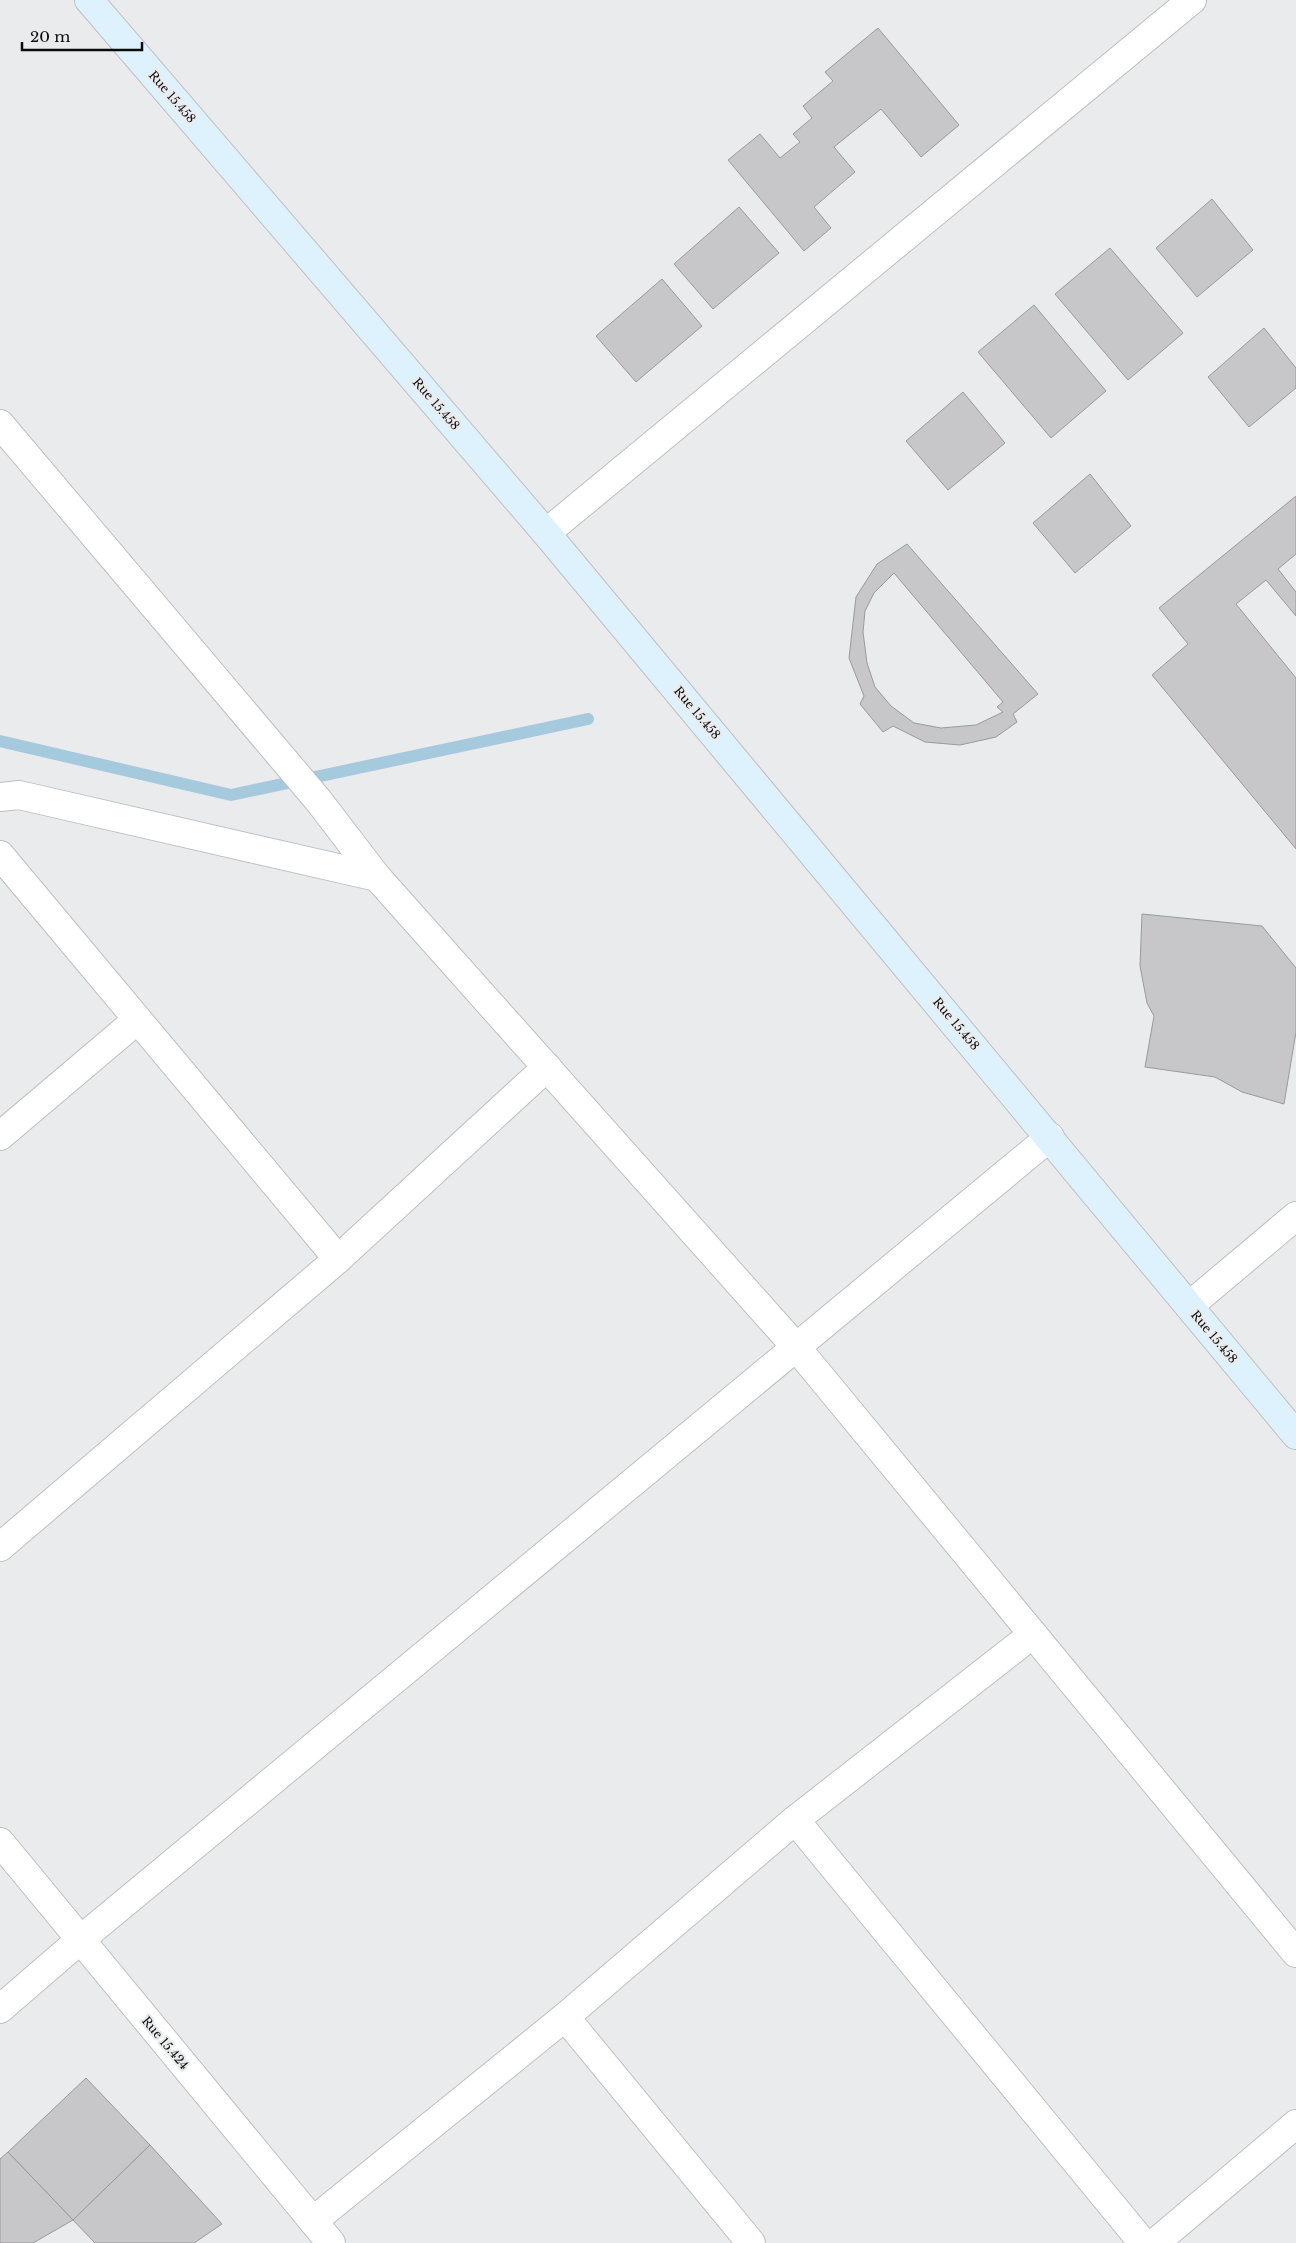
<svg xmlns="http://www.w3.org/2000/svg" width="1296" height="2243" font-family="'Libre Baskerville',serif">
<rect width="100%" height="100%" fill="#eaebec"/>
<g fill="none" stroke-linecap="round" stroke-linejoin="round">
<polyline stroke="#a5c9dd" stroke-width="12" points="0,741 231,795 588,719"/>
</g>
<g fill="#c7c6c8" stroke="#9a999b" fill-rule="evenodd">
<polygon points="878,28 959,125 921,157 881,109 834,147 855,172 814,207 831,228 804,251 728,160 760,134 780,158 800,142 793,134 812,118 803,106 833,81 825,72"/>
<polygon points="1212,199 1253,250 1197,297 1156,248"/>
<polygon points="739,207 779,253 713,309 674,264"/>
<polygon points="1110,248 1183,333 1128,380 1055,294"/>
<polygon points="662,279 702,326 636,382 596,336"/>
<polygon points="1034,305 1106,391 1051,438 978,352"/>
<polygon points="1264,328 1296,368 1296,388 1249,427 1208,377"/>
<polygon points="963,392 1005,443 948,490 906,441"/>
<polygon points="1090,474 1131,526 1075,573 1033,523"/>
<polygon points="1296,496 1296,554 1278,569 1296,592 1296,616 1266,580 1236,604 1296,678 1296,849 1152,675 1188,644 1159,608"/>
<path d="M907,544L1038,694L1013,714L1017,722L996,737L960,745L925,742L893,726L883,732L860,704L864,696L849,658L856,597L877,564ZM894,573L1003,702L997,707L1003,712L976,725L941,728L914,723L891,706L875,687L867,663L863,632L865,611L874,593Z"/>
<polygon points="1142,914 1262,926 1296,968 1296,1032 1284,1104 1242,1092 1215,1077 1145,1067 1154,1016 1147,1003 1140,966"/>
<polygon points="86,2078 150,2145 73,2220 8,2152"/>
<polygon points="150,2145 222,2224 194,2243 95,2243 73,2220"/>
<polygon points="8,2152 73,2220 33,2243 0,2243 0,2159"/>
</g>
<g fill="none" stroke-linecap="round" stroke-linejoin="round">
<g stroke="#bfbfc0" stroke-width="30">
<g id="street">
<polyline points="0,424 318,800 377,877 796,1347 1296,1953"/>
<polyline points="546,533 1192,0"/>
<polyline points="0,797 19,795 377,877"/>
<polyline points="0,855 338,1259"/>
<polyline points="0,1136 137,1020"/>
<polyline points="1189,1306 1296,1216"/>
<polyline points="0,1547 338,1259 547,1067"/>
<polyline points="795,1820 1143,2243"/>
<polyline points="0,1842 331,2243"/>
<polyline points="0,2009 80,1940 1050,1137"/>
<polyline points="565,2017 751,2243"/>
<polyline points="313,2221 565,2017 795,1820 1033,1634"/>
<polyline points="1155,2243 1296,2124"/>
</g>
</g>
<g stroke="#bfbfc0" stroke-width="30">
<polyline id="secondary" points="89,0 546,533 1296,1435"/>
</g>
<use href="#street" stroke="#fff" stroke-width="28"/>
<use href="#secondary" stroke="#def2fe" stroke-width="28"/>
</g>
<g text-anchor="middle" stroke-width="4.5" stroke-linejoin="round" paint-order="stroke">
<g font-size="12" fill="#0b0b0c" stroke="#eaebec">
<text transform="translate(172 97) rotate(49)" y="4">Rue 15.458</text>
<text transform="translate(436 404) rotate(49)" y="4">Rue 15.458</text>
<text transform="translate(697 713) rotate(50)" y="4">Rue 15.458</text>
<text transform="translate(956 1024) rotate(50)" y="4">Rue 15.458</text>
<text transform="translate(1214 1337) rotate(50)" y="4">Rue 15.458</text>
<text transform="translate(165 2043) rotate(50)" y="4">Rue 15.424</text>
</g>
</g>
<path d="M22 42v8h120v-8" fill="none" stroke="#0b0b0c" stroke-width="2.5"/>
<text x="30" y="42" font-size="15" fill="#0b0b0c" stroke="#eaebec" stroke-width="4" paint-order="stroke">20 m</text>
</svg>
